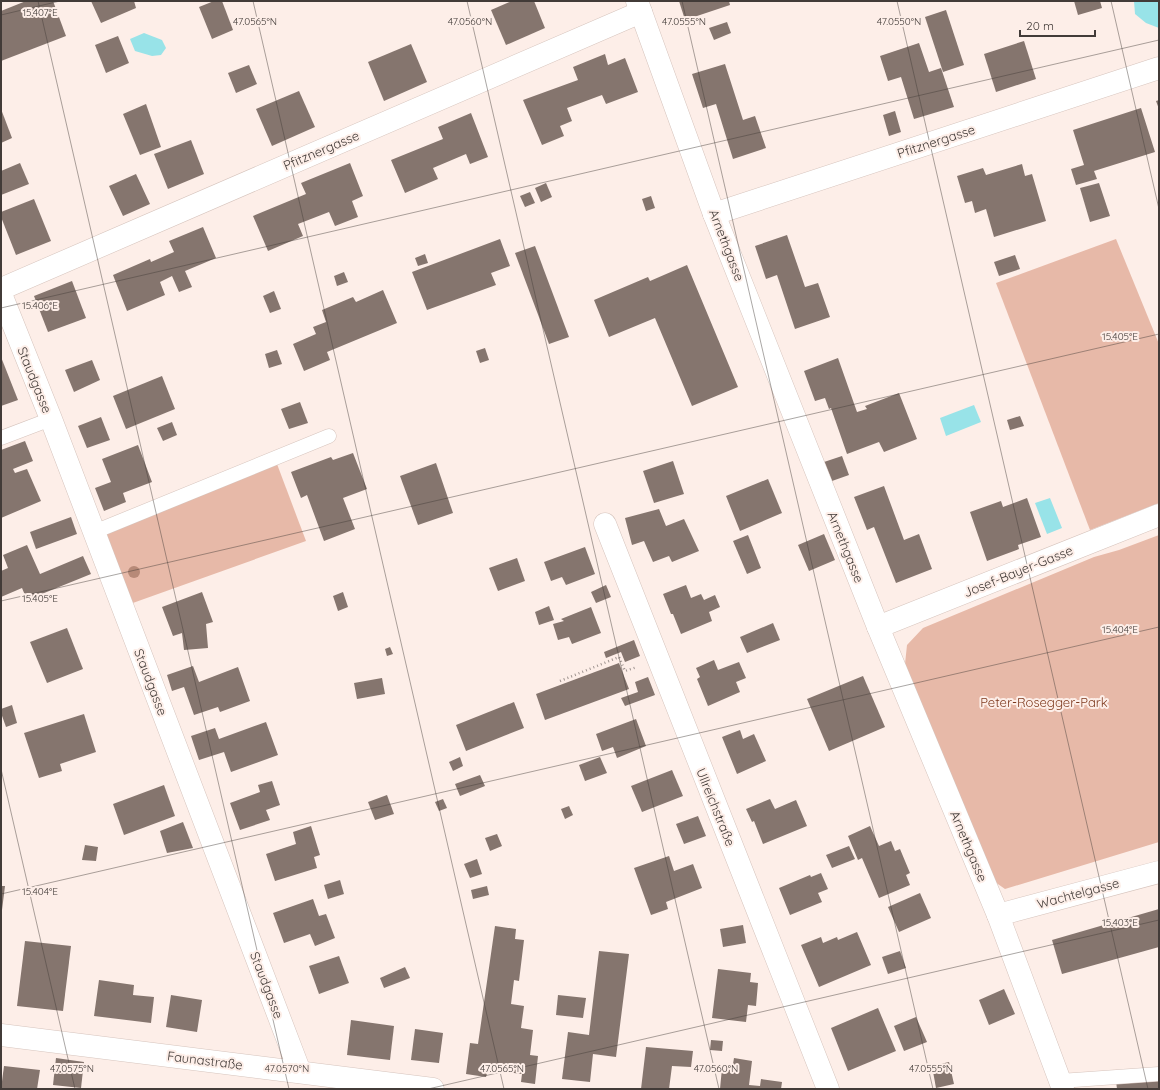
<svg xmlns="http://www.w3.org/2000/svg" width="1160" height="1090" font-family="Quicksand,sans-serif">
<rect width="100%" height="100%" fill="#fdeee8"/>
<g fill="#e7b9a8">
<polygon points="1116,239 1159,344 1159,503 1090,530 996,283"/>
<polygon points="277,464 306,541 130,604 103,534"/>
<polygon points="1159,535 1159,842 1005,889 995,882 905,664 907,645 923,628 1094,557 1119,550"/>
</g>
<g fill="#98e3e8">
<polygon points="1134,1 1159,1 1159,28 1146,23 1135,14"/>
<polygon points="144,33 162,40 166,48 161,55 152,56 135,51 130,39"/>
<polygon points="974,405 981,422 946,436 940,418"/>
<polygon points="1050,498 1062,528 1047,534 1035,503"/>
</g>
<g fill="#85756e">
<polygon points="26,1 53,1 66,36 1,61 1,11"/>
<polygon points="91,1 134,1 136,8 101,23"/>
<polygon points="214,1 222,1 233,30 212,39 199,7"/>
<polygon points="512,1 534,1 545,28 506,45 491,10"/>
<polygon points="679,1 729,1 730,5 685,20"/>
<polygon points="1074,1 1100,1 1102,8 1078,15"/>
<polygon points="946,10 964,65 943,72 925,17"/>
<polygon points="727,22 731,33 714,40 709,28"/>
<polygon points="118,36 129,63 106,73 95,45"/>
<polygon points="1024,41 1036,79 996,92 984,54"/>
<polygon points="919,43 929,72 941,68 954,107 914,119 901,77 888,81 880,56"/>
<polygon points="411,44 427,82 384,101 368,62"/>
<polygon points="605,54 608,65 625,58 638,92 606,104 602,95 567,108 572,121 560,126 564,136 542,145 523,100 578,80 573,67"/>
<polygon points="725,64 743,120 755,116 766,148 733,159 716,104 703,108 692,74"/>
<polygon points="249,65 257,84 236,93 228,73"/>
<polygon points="299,91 315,127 272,146 256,109"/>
<polygon points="1159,100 1159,109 1156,101"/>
<polygon points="146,104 161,147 140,155 123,114"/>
<polygon points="1141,108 1155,152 1094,171 1097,179 1076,185 1071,169 1084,165 1073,130"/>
<polygon points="1,109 12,138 1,143"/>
<polygon points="895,111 901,132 889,136 883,115"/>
<polygon points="471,113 488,157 470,164 466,154 433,168 438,179 405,193 391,160 443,139 438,127"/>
<polygon points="191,140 204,174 168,189 154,154"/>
<polygon points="20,163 29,184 1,195 1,171"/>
<polygon points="350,163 363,196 352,201 358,217 335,226 329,212 298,224 303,236 268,251 253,216 306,194 301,183"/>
<polygon points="1022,164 1025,176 1032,174 1046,221 994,237 986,209 975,213 972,201 965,203 957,176 983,168 986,175"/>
<polygon points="136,174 150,204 123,216 109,186"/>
<polygon points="546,183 552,197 541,202 535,188"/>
<polygon points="1099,183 1110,216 1090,222 1080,188"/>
<polygon points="530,192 535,203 525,207 520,196"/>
<polygon points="651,196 655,208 646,211 642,199"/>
<polygon points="34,199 51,241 16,255 1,217 1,212"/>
<polygon points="203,227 216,258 185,271 192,287 179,292 172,276 160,282 165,295 127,311 113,275 150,259 151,262 174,252 169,241"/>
<polygon points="787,235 805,287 818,283 830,317 795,329 777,275 766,279 755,246"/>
<polygon points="500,239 510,266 491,273 496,285 427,310 412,272"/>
<polygon points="535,246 569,337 549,344 515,253"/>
<polygon points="425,254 428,263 418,266 415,258"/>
<polygon points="1015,255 1020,269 999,276 994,262"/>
<polygon points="687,265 738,387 692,406 655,318 609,337 594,300 648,277 650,281"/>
<polygon points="344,272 348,282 337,286 334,276"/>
<polygon points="72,281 86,318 48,332 34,296"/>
<polygon points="383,290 397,323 327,352 330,360 304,371 293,344 316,334 313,327 326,322 322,310 353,297 356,302"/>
<polygon points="274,291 281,309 270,313 263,296"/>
<polygon points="485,348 489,360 480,363 476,351"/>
<polygon points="277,350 282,364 269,368 265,354"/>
<polygon points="1,357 18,400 1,406"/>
<polygon points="838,358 857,412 867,409 865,406 899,393 917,439 884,452 879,442 847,454 831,408 829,409 825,398 815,401 804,371"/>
<polygon points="92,360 100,380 74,392 65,370"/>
<polygon points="162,376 175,409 126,429 113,396"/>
<polygon points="300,402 308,423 289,429 281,409"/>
<polygon points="1020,416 1024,426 1010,430 1007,420"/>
<polygon points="101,417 110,440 87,448 78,426"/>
<polygon points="172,422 177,435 163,441 157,428"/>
<polygon points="25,441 33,461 13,469 15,473 27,469 41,501 1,518 1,450"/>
<polygon points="138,445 152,482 123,493 126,502 104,511 95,488 111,482 102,459"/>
<polygon points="353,453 367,489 343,498 355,529 324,541 307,495 301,498 291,472 331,457 333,460"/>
<polygon points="842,456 849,475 832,481 824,462"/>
<polygon points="673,461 684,494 654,503 643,471"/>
<polygon points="436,463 453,513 418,525 400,476"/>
<polygon points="768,479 782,513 740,531 726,496"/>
<polygon points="884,486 904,540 919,534 932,569 896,583 874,527 867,530 854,497"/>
<polygon points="1027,498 1041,537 1018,545 1019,549 987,561 970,512 1001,501 1003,507"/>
<polygon points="659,509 666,526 684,519 699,551 672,562 669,556 653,562 644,541 632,545 625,518"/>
<polygon points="71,517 77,534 36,549 30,532"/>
<polygon points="824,534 835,560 809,571 798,545"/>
<polygon points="748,535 761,568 747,574 733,541"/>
<polygon points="27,545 40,574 83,556 91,574 27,600 22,588 1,597 1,571 8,568 3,555"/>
<polygon points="585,547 595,574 566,585 562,577 551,581 544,562"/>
<polygon points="517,558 525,581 498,591 489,568"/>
<polygon points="606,585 611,597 596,603 591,592"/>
<polygon points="686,585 691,598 701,594 704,600 715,595 720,607 709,612 712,621 681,634 673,614 671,614 663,594"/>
<polygon points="202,592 213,622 206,624 208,648 184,650 182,633 173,636 162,607"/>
<polygon points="343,592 348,607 338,611 333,596"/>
<polygon points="549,606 554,620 539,625 535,612"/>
<polygon points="591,607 601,633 572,644 569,637 558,640 553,624 564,621 561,619"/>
<polygon points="773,623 780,640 747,653 740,637"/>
<polygon points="67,628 83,669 47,683 30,642"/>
<polygon points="634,640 640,656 625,662 621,652 606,658 604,652"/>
<polygon points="390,647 393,654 387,656 385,649"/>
<polygon points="714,660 718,670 739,662 746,678 736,682 740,692 708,706 697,679 700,677 696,668"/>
<polygon points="619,663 629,689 545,720 536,694"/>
<polygon points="193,666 199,682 238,667 250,701 220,712 218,707 194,715 184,687 172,691 167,675"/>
<polygon points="863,676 885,727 829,751 807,699"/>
<polygon points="648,677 655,695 625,706 621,698 638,692 635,682"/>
<polygon points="382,678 385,694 357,699 354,683"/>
<polygon points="514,702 524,728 466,751 456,725"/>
<polygon points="12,705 17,723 6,727 1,713 1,709"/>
<polygon points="84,714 96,752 60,764 62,771 39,778 24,733"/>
<polygon points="636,719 646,746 617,758 613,747 602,751 596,734"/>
<polygon points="266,722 278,755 231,772 224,752 199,760 191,736 215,728 219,739"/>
<polygon points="740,730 743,739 754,734 766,761 737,774 722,737"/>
<polygon points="460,757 463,766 453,771 449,762"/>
<polygon points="600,757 607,773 585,781 579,765"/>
<polygon points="672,770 683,796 642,812 631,786"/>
<polygon points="480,775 485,786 460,796 455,784"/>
<polygon points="272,781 280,805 266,810 270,820 240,830 230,803 260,792 258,785"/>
<polygon points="164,785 175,816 124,835 113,804"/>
<polygon points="387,795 394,814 375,820 368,802"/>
<polygon points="443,799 447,808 439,811 435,802"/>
<polygon points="770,799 775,809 796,800 807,826 763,844 754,821 752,822 746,809"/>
<polygon points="569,806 573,815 565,819 561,809"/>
<polygon points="698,816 706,836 684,844 676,824"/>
<polygon points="183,822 193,848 167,853 160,831"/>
<polygon points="311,826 320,855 314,857 317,868 275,881 266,854 296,844 293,832"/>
<polygon points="870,826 879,846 891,841 895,851 900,849 910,873 906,875 910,885 879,898 862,858 858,860 848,836"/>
<polygon points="497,834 502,846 490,851 485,838"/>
<polygon points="85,845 98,847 96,861 82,860"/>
<polygon points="849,846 855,859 832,868 826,855"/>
<polygon points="669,856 674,871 693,864 702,888 666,902 668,909 651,915 634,868"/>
<polygon points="477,859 482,874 470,878 464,864"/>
<polygon points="821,873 828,889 818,893 822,902 790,915 779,888 810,875 811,877"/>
<polygon points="340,880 344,894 328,899 324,885"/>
<polygon points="1,886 5,886 2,910 1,910"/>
<polygon points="487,886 489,895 473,899 471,890"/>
<polygon points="920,893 931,918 899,932 888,907"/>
<polygon points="313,899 319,916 326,914 335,938 315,946 310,934 284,943 273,913"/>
<polygon points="1159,909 1159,947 1062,974 1052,940"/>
<polygon points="743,925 746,943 723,947 720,929"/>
<polygon points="495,926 516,929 515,939 524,940 519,981 514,980 511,1004 524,1006 521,1028 533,1030 530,1055 538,1056 535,1084 521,1082 522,1074 488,1070 486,1077 466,1074 470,1043 478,1044"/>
<polygon points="857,932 871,965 819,987 801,945 821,937 823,943 837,937 838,940"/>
<polygon points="25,941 71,946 63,1011 17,1006"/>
<polygon points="599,951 629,954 616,1057 593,1054 590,1082 562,1079 568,1032 589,1035"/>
<polygon points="900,951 906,968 888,974 882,957"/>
<polygon points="339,956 349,983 319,994 309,966"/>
<polygon points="405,967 410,978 384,988 380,978"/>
<polygon points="718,969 751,973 750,982 758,983 756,1006 748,1005 746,1022 712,1018"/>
<polygon points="99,980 134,985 133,995 154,997 151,1023 94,1016"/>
<polygon points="1004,989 1015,1014 989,1025 979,1000"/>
<polygon points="171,995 202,1000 197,1032 166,1027"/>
<polygon points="558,995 586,998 583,1018 556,1015"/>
<polygon points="878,1008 896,1051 848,1071 831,1028"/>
<polygon points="916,1017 927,1042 904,1051 894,1026"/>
<polygon points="351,1020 394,1026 390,1060 347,1055"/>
<polygon points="415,1029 443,1033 439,1063 411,1060"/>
<polygon points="711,1040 723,1041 722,1051 710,1050"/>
<polygon points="646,1047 693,1051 691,1067 672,1066 669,1089 641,1089"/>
<polygon points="56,1058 84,1062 81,1088 53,1085"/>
<polygon points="734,1058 752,1061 749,1085 760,1086 761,1079 782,1082 781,1089 720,1089 722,1068 732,1070"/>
<polygon points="949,1062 954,1084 936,1088 932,1066"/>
<polygon points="4,1066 40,1070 37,1089 1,1089"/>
<polygon points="1159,1078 1159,1089 1117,1089 1116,1081"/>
</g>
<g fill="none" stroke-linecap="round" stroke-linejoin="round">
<g stroke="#d6c4bd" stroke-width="15">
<g id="service">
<polyline points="1,438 51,419"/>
<polyline points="94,532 329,436"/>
<polyline points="1060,1081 1159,1074"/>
</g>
</g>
<g stroke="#d6c4bd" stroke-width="23">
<g id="minor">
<polyline points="637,1 714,214 878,627 998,915 1063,1089"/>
<polyline points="714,214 1159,68"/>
<polyline points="1,289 641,12"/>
<polyline points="1,294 51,419 300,1072"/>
<polyline points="605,524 828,1089"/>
<polyline points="878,627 1159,515"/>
<polyline points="998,915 1159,872"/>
<polyline points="1,1035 433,1089"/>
</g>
</g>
<polyline stroke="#9d928e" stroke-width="2.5" stroke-dasharray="1 3" stroke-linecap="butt" points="560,681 619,657 625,671 637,667"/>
<use href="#service" stroke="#fff" stroke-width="14"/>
<use href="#minor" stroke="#fff" stroke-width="22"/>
</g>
<circle fill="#b78a78" cx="134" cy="572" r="6"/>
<path fill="none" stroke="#423b38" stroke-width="1" stroke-opacity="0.45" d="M38,1L289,1089M253,1L504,1089M467,1L719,1089M682,1L933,1089M897,1L1148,1089M1111,1L1159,209M1,15L60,1M1,308L1159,40M1,601L1159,334M1,769L75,1089M1,894L1159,627M428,1089L1159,920"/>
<g text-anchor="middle" stroke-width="4" stroke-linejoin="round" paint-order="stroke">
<g font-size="13" fill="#423b38" stroke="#fdeee8">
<text transform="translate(936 141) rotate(-18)" y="5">Pfitznergasse</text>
<text transform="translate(321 150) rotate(-23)" y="5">Pfitznergasse</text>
<text transform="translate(727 245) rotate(69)" y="5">Arnethgasse</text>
<text transform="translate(35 380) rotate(68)" y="5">Staudgasse</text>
<text transform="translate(846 547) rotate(68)" y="5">Arnethgasse</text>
<text transform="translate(1018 571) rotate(-22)" y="5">Josef-Bayer-Gasse</text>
<text transform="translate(151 682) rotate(69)" y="5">Staudgasse</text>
<text transform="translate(716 807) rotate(68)" y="5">Ullreichstraße</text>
<text transform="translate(969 846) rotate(67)" y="5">Arnethgasse</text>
<text transform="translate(1078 893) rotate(-15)" y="5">Wachtelgasse</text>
<text transform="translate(267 985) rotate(69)" y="5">Staudgasse</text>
<text transform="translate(205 1060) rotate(7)" y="5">Faunastraße</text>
</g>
<g font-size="13" fill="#7d381c" stroke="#fdeee8">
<text x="1044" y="707">Peter-Rosegger-Park</text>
</g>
</g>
<g font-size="10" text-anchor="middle" fill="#423b38" stroke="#fdeee8" stroke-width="4" stroke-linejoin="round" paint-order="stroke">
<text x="40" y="16">15.407°E</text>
<text x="255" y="25">47.0565°N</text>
<text x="470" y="25">47.0560°N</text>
<text x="684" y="25">47.0555°N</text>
<text x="899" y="25">47.0550°N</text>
<text x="40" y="309">15.406°E</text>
<text x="1120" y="340">15.405°E</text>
<text x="40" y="602">15.405°E</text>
<text x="1120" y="633">15.404°E</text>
<text x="40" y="895">15.404°E</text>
<text x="1120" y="926">15.403°E</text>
<text x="72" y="1072">47.0575°N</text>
<text x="287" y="1072">47.0570°N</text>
<text x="502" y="1072">47.0565°N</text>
<text x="716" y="1072">47.0560°N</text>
<text x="931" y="1072">47.0555°N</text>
</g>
<rect width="1160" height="1090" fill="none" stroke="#423b38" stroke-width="4"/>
<path d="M1020 30v6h75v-6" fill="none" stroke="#423b38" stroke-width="2"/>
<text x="1026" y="30" font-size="12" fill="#423b38" stroke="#fdeee8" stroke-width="3" paint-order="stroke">20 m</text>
</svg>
